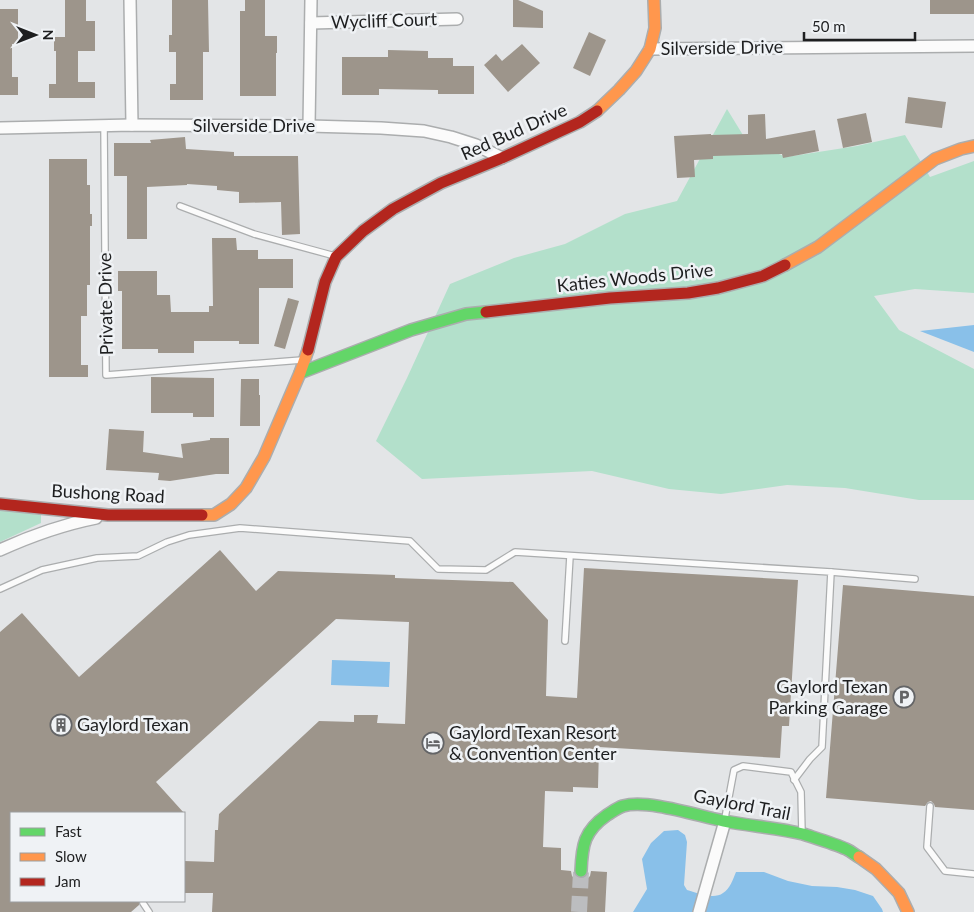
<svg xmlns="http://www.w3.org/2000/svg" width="974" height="912" font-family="Lato,sans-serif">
<rect width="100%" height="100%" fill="#e3e5e7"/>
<g fill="#b3e0cb">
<polygon points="727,109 746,140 786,157 857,146 905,135 930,177 974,161 974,293 915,289 874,296 899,330 974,369 974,500 919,500 845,488 787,485 721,494 669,489 592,471 422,479 376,441 407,378 450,284 514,258 565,244 625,214 677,201"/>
<polygon points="0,510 41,515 41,523 0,542"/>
</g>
<g fill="#89c0e9">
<polygon points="974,325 974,352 920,331"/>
<polygon points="332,660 390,662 389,687 331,685"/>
<path d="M678,830L685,835L687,842L684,885L687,890C697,893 714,900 723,893C730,889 733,879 736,872H764L788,881L812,886L837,887L855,890L873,896L882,909L883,912H633L647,889L642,859L651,843L664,831Z"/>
</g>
<g fill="#9d958b">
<polygon points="65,0 86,0 86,21 95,21 95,51 78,51 78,82 95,82 95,98 49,98 49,84 56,84 56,51 54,51 54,37 65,37"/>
<polygon points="172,0 208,0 209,52 203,52 203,100 170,100 170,84 176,84 176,52 169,52 169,35 172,35"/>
<polygon points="245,0 265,0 265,36 277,36 277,53 276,53 276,96 240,96 240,11 245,11"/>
<polygon points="513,0 518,0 543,11 543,28 513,27"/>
<rect x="930" y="0" width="44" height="14"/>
<polygon points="0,9 18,9 18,44 12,44 12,77 18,77 18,95 0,95"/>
<polygon points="589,32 606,40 590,76 573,68"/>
<polygon points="522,44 540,63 508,92 484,65 496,54 502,61"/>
<polygon points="388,50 428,51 428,58 453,58 453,66 474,66 474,94 438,94 438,90 379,89 379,95 342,95 342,57 388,57"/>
<polygon points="908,97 946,102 942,128 905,123"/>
<polygon points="866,113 872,142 843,148 837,119"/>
<polygon points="765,114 766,139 815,130 819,151 783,158 782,154 713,156 713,159 694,160 695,177 677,178 674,136 711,134 711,135 748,134 748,115"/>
<polygon points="185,137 186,149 234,152 234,156 298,156 300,234 282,235 281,202 239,203 239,192 217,190 217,186 187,184 187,185 147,187 147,239 127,239 127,176 114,176 114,143 151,143 150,140"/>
<polygon points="49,159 87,159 87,185 90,185 90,214 92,214 92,226 90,226 90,285 87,285 87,316 81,316 81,365 88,365 88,377 49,377"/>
<polygon points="212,238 236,238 237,250 258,250 258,259 293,259 293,288 259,288 259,344 239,344 239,341 194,341 194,353 158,353 158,349 122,349 122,291 118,291 118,271 157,271 157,295 170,295 171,312 209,312 209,306 213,306"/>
<polygon points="288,298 299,301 285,349 274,346"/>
<polygon points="151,377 214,378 214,417 193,417 193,413 151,413"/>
<polygon points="241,379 259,379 259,395 260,395 260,426 240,426"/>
<polygon points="109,429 144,431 143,452 183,458 181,444 210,440 210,438 229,438 229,474 216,474 170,481 158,480 159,473 106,470"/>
<polygon points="220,550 256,591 278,571 395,575 395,578 513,582 548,620 546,696 577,698 584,568 798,580 789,726 782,726 780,758 599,747 598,788 573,787 573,792 545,791 543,847 561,848 561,870 571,871 572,876 576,880 581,881 586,880 590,876 591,871 607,872 605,912 212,912 213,893 184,893 184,861 214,862 215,830 218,830 219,814 319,721 354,722 354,715 378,715 377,723 405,724 409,622 336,619 156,782 184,813 11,813 11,901 139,901 139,905 131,912 0,912 0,632 22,613 79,677"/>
<polygon points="843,585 974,596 974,810 935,807 934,804 931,801 928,802 925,806 826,798"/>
</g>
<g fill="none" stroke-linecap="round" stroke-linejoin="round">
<polyline stroke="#bcbdbf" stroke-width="16" stroke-dasharray="16 8" stroke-linecap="butt" points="579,912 581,871"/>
<g stroke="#abadae" stroke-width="8">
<g id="lane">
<polyline points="104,125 106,375 302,360"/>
<polyline points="180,206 254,234 335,256"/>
<polyline points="831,572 915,579"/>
<polyline points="0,589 42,570 97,558 138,556 167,542 189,535 240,528 410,541 438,569 486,570 515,552 831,572 822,747 810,759 794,780"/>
<polyline points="565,641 570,556"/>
<polyline points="930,806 927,847 945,871 974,874"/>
<polyline points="725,818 734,770 743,766 791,772 801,792 802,833"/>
<polyline points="143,903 149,912"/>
</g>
</g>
<g stroke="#abadae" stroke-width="14">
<g id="street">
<polyline points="130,0 132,125"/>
<polyline points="311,23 457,19"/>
<polyline points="650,49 974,46"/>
<polyline points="309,126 311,0"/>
<polyline points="0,128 132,125 309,126 381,128 424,131 451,137 476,145 502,158"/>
<path d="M0,550C33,535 61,525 96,518"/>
<polyline points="699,912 725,821"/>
</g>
</g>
<g stroke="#abadae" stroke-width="14">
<g id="fast">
<polyline points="300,373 411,330 466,314 486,312"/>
<path d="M581,871C582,845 584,831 607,815C612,812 617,808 623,806C648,799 698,816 724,821C750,826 778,828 803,834C815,838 835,844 846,849C851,851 855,855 859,857"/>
</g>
</g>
<g stroke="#abadae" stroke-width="14">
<g id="slow">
<polyline points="597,111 619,90 636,71 650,49 655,28 654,0"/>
<polyline points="785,265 818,247 935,159 961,149 974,146"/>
<polyline points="202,515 214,515 231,504 246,488 264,457 300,373 308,350"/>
<polyline points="859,857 876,869 899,893 908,912"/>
</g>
</g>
<g stroke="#abadae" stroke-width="14">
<g id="jam">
<polyline points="486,312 610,298 688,293 718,288 763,276 785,265"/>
<polyline points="308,350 325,282 336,257 363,231 393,209 441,183 502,158 580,122 597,111"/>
<polyline points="0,504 108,515 202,515"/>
</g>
</g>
<use href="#lane" stroke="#fbfbfb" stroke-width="5.5"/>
<use href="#street" stroke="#fbfbfb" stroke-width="11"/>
<use href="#fast" stroke="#63d668" stroke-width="11"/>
<use href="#slow" stroke="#ff974d" stroke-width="11"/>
<use href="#jam" stroke="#b3261e" stroke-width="11"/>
</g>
<defs>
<g id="parking-ring" transform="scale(1.125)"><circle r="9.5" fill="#eff2f5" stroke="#636466" stroke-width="1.5"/><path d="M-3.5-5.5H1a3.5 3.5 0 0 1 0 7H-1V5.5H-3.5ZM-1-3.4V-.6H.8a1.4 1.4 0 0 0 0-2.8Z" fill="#636466"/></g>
<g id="building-ring" transform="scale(1.125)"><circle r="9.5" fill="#eff2f5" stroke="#636466" stroke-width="1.5"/><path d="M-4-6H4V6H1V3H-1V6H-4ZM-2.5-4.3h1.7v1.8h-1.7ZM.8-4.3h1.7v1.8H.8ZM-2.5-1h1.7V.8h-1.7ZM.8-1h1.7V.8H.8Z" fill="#636466"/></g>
<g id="hotel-ring" transform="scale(1.125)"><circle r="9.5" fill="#eff2f5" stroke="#636466" stroke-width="1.5"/><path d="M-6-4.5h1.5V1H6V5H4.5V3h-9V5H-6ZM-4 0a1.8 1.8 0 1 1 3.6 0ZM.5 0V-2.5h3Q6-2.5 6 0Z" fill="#636466"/></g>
</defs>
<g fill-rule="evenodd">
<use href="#parking-ring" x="904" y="697"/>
<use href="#building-ring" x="61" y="725"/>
<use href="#hotel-ring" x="433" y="743"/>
</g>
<g text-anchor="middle" stroke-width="5" stroke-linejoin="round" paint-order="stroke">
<g font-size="18" fill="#1e1f20" stroke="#eff2f5">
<text transform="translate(384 21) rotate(-2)" y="6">Wycliff Court</text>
<text transform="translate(722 48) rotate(-1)" y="6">Silverside Drive</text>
<text x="254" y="132">Silverside Drive</text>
<text transform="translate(514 132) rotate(-24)" y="6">Red Bud Drive</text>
<text transform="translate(635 278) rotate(-6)" y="6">Katies Woods Drive</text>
<text transform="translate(106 304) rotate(-91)" y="6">Private Drive</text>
<text transform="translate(108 494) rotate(3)" y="6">Bushong Road</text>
<text transform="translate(742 805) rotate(11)" y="6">Gaylord Trail</text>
</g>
<g font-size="18" fill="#1e1f20" stroke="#eff2f5" text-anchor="start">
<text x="888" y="693" text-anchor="end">Gaylord Texan<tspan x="888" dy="21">Parking Garage</tspan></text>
<text x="77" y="731">Gaylord Texan</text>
<text x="449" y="739">Gaylord Texan Resort<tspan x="449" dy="21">&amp; Convention Center</tspan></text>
</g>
</g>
<rect x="10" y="812" width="175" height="90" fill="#eff2f5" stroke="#9b9ea0"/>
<rect x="20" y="828" width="25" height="8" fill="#63d668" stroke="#9b9ea0"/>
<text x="55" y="837" font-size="15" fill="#1e1f20">Fast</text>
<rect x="20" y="853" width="25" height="8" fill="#ff974d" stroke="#9b9ea0"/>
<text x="55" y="862" font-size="15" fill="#1e1f20">Slow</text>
<rect x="20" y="878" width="25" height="8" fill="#b3261e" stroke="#9b9ea0"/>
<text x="55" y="887" font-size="15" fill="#1e1f20">Jam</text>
<g transform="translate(35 35) rotate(90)" stroke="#eff2f5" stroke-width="4" paint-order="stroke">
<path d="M0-4L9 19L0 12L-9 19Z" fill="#1e1f20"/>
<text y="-8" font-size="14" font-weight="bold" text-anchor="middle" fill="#1e1f20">N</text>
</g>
<path d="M804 32v8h111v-8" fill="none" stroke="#1e1f20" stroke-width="2.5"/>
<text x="812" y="32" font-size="15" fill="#1e1f20" stroke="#eff2f5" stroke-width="4" paint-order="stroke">50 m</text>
</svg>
